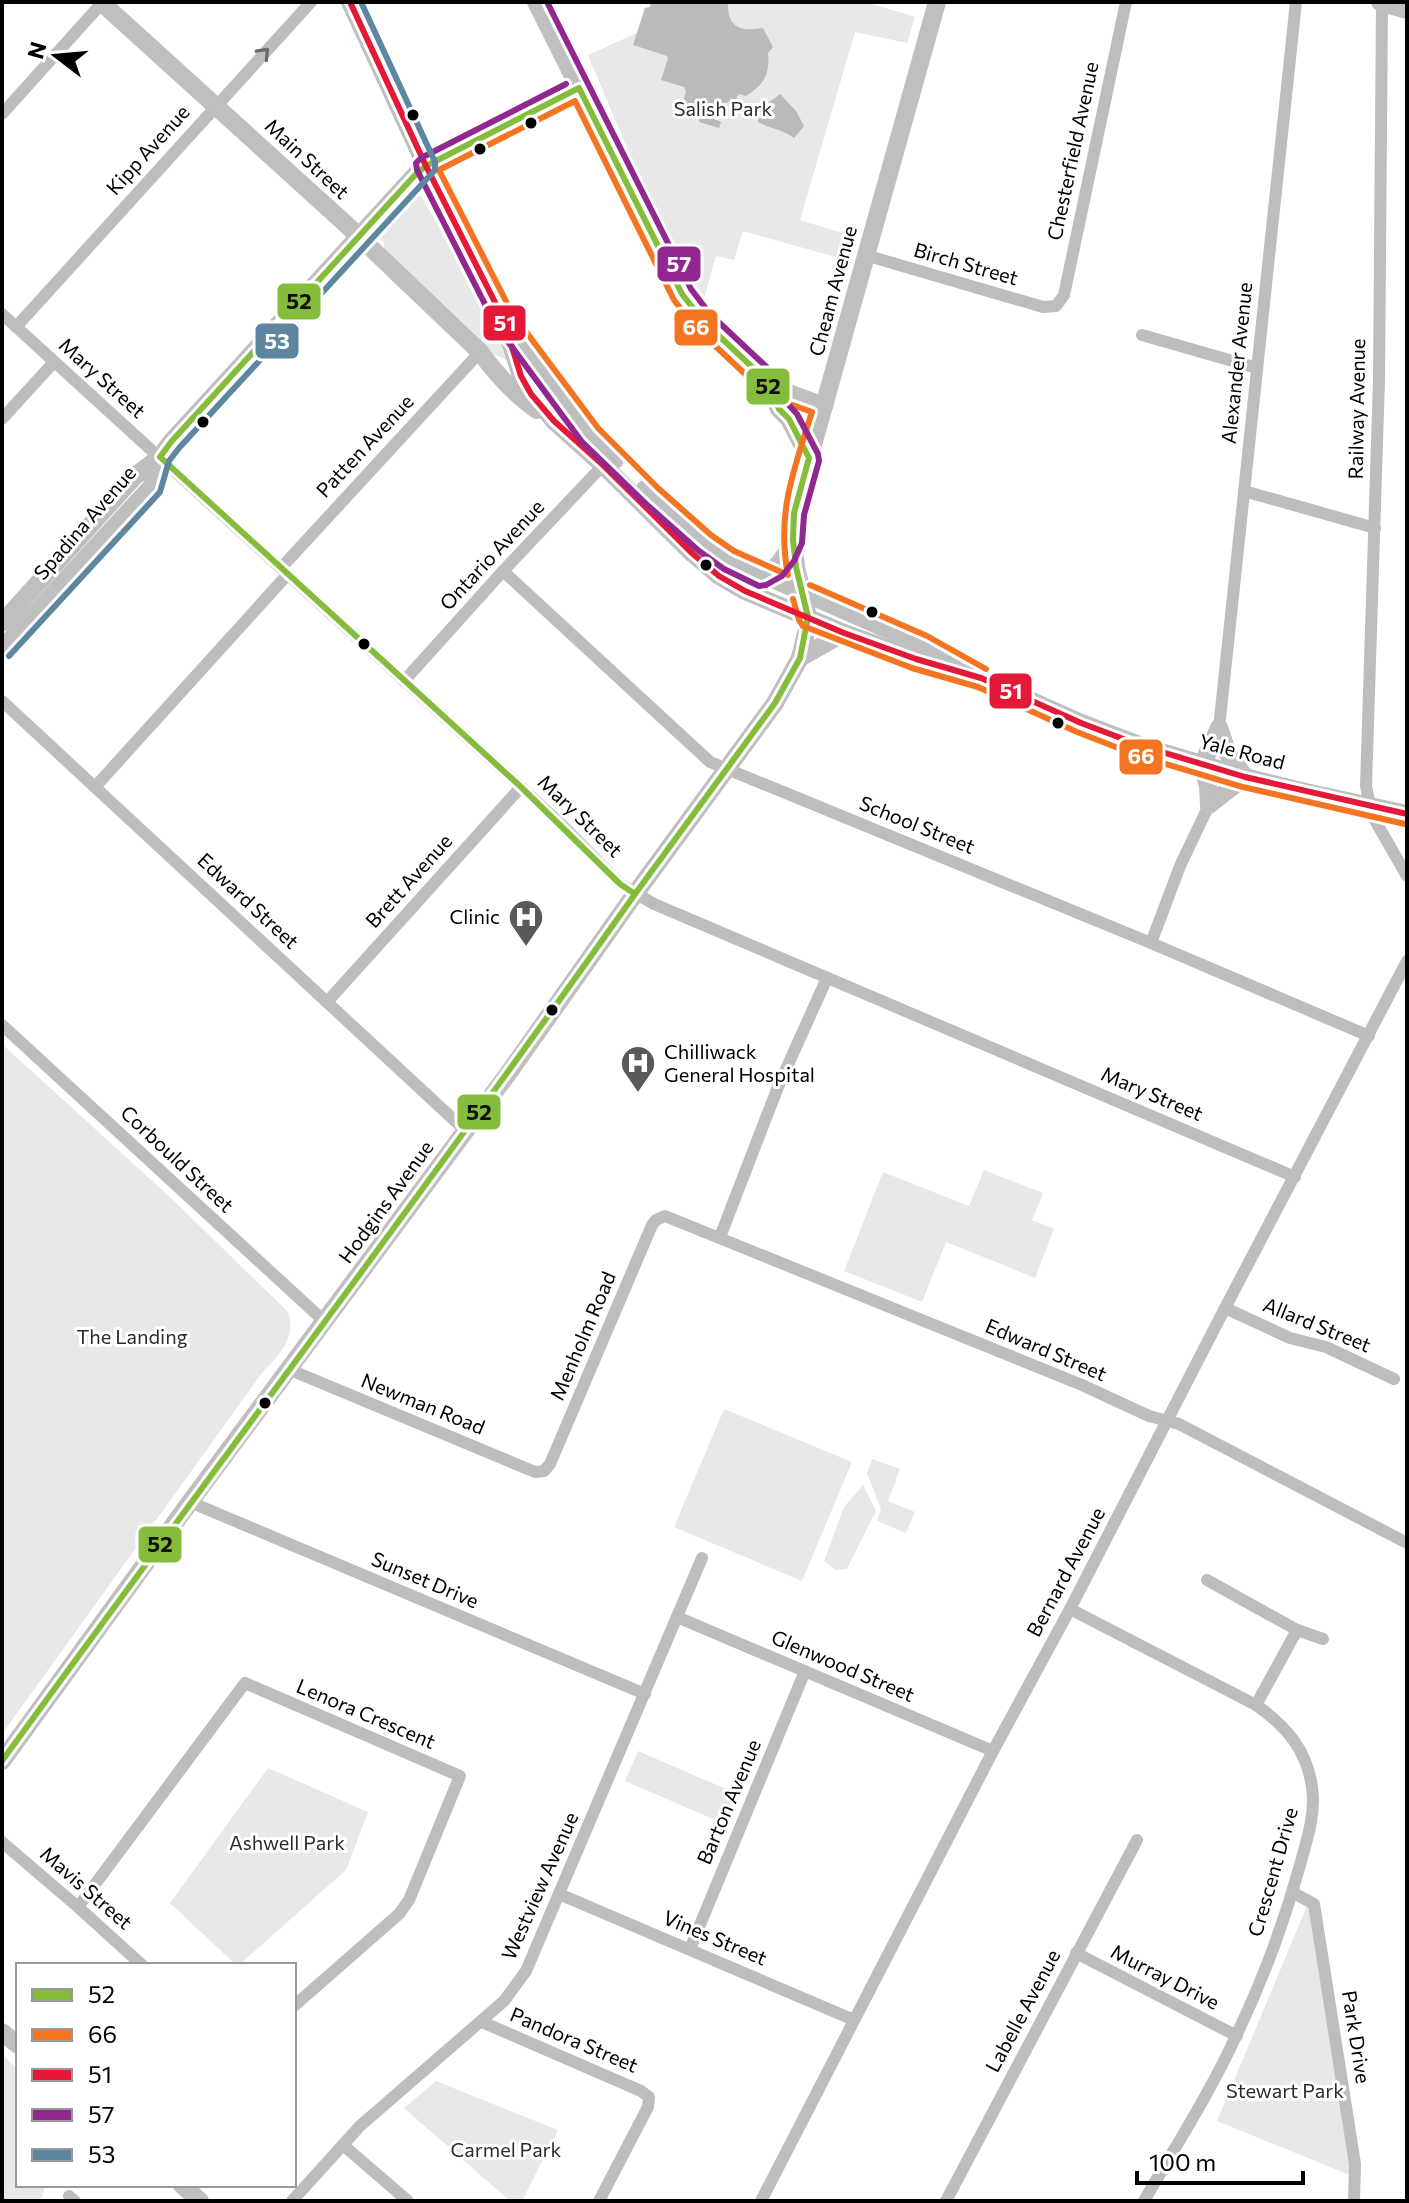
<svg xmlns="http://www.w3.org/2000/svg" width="1409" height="2203" font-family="Commissioner,sans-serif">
<rect width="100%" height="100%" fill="#fff"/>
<g fill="#e8e8e8">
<polygon points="651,2 866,2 915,17 907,43 855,32 800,220 852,236 846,260 743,231 734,260 716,256 703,302 689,283 621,134 588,55 637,33 645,8 650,7"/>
<polygon points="418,195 421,196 500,332 508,360 485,351 384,248 384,242 377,236"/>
<path d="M2,1044L171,1198L288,1312C297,1337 279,1356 262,1373L2,1734Z"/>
<polygon points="984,1170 1043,1193 1032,1220 1054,1229 1035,1278 946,1242 922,1302 844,1271 883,1172 969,1206"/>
<polygon points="724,1409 852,1462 802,1581 674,1527"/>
<polygon points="872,1459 900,1469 888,1501 915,1512 906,1533 877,1521 881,1509 867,1473"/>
<polygon points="863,1485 876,1511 847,1569 836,1570 824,1561 844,1507"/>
<polygon points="638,1751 740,1795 727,1825 625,1781"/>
<polygon points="268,1768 368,1812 346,1870 239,1965 236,1965 170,1903"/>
<polygon points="1309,1901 1352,2176 1217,2121"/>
<polygon points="2,2055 18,2069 18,2185 45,2185 41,2201 2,2201"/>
<polygon points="436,2081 558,2130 522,2201 510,2201 404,2108"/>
</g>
<g fill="#bababa">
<path d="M651,2H728C727,28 741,32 763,28L773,47L768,53C770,75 764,84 746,96L739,94L735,100L719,105L714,119L721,122L719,128L699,122L700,117L681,111L686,91L684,87L661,80L668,58L667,56L633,45L645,8L650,7Z"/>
<path d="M780,94L796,111L804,126L794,138C782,129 771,129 758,122L759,110Z"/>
</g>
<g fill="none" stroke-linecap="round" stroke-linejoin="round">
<g stroke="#bdbdbd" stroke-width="12">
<polyline points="1382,3 1379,380 1366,786 1372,815 1407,876"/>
<polyline points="2,114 102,3"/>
<polyline points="865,255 1043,307 1056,306 1064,295 1126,2"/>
<polyline points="2,314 521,787 567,830 620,884 654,904 1295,1177"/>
<polyline points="16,327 311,2"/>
<polyline points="1142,335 1257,368"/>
<polyline points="2,419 54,362"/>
<polyline points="1244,491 1375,528"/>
<polyline points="281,568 480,352"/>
<polyline points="503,571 710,762 1151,943 1369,1036"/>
<polyline points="404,681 503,571 608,460"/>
<polyline points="2,701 466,1131"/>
<polyline points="1219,728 1296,2"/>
<polyline points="95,787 288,574"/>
<polyline points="1151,943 1180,866 1209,805"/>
<polyline points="327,1002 521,787"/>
<polyline points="2,1025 324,1321"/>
<polyline points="720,1237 778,1087 827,978"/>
<polyline points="1225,1308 1290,1338 1326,1347 1394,1379"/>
<polyline points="288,1369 535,1472 544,1471 550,1464 652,1225 656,1220 665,1216 1082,1385 1149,1416 1179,1424 1407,1543"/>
<polyline points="190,1502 645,1694"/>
<polyline points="1207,1580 1297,1630 1323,1639"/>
<path d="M1070,1609L1256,1705C1286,1726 1307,1750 1312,1787C1316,1814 1307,1839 1300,1865C1284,1923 1262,1982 1236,2036C1210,2093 1175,2147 1144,2201"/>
<polyline points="677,1617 993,1751"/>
<polyline points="1256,1705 1297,1630"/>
<polyline points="2,1842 78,1907 142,1965"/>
<polyline points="1292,1892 1314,1904 1355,2164 1354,2201"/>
<polyline points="559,1894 854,2020"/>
<polyline points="78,1907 245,1683 460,1776 409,1900 399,1914 294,2006"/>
<polyline points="690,1949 805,1671"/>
<polyline points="1076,1953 1237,2036"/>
<polyline points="482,2022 641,2091 649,2097 648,2107 599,2201"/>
<polyline points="343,2145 408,2201"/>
<polyline points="69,2196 75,2201"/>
<polyline points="292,2201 360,2126 504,2001 526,1971 702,1558"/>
<polyline points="761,2201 993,1751 1070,1609 1225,1308 1407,961"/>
<polyline points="946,2201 1137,1840"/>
</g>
<g stroke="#bfbfbf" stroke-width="18">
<path d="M101,2L349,227L480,352C496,374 514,394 537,410"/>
<polyline points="350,2 426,166 503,318 521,376 531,394 554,421 603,465 693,554 719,576 745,591 844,633 916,659 981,678 1081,723 1142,746 1245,777 1301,791"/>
<polyline points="536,2 682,294 703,321 765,379 791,394 824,406"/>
<polyline points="1380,2 1407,10"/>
<polyline points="514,333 590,435 615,460"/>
<polyline points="765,379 779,409 789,419 809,458"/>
<polyline points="645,489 705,543 729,560 923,645 954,663"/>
<path d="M762,576C779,569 785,555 793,540"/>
<polyline points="2,623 135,476 160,457 171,442 416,174 426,166 579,88"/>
<polyline points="2,649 152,486 160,457"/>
<polyline points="800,658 844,633"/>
<polyline points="1219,728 1228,754 1245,777"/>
<polyline points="1209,805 1208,786 1202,765 1219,728"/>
<polyline points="1209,805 1245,777"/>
<polyline points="2,1761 190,1502 510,1071 635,894 775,703 800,658 807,629 808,617 796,567 793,540 794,513 937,2"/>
<polyline points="2,2032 18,2045"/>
<polyline points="182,2185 200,2201"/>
</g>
<polyline stroke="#bfbfbf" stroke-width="18" points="1301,791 1407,814"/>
<g stroke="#fff" stroke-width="12">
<g id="bus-1">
<polygon points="579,88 682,294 703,321 765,379 779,409 789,419 809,458 794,513 793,540 796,567 808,617 800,658 775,703 635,894 620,884 521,787 160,457 171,442 416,174 426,166"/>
<path d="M2,1761C212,1471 429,1186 635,894"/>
</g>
</g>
<g stroke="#fff" stroke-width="12">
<g id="bus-2">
<path d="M575,101L674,300L696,328L759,387L787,403L812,412C794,469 776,514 788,575L734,551L711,535L659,489L598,428L512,313L439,170Z"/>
<polyline points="810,585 927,636 986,669"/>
<polyline points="793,599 799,620 803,626 912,668 978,687 1077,732 1139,756 1243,787 1405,824"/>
</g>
</g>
<g stroke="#fff" stroke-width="12">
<polyline id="bus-3" points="350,2 426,166 503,318 521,376 531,394 554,421 603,465 693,554 719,576 745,591 844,633 916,659 981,678 1081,723 1142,746 1245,777 1407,814"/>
</g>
<g stroke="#fff" stroke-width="12">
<polyline id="bus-4" points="547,2 691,289 710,314 773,373 787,403 797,414 818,454 819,461 804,515 802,543 794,561 782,576 766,585 759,586 724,569 699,551 645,503 582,442 495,324 417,170 416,163 421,158 566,84"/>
</g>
<g stroke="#fff" stroke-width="12">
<polyline id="bus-5" points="9,656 160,492 169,461 179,448 435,170 435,162 361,2"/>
</g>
<use href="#bus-1" stroke="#85bc3c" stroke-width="6"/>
<use href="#bus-2" stroke="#f37421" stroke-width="6"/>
<use href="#bus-3" stroke="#e31937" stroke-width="6"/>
<use href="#bus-4" stroke="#91278f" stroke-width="6"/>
<use href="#bus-5" stroke="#5d87a1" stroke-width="6"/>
</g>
<defs><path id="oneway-chevron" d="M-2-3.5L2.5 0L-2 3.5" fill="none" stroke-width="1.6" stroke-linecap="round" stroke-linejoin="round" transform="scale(2)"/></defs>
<use stroke="#686868" href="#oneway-chevron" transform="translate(264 53) rotate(-47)"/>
<defs>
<g id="hospital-pin" transform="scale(1.8)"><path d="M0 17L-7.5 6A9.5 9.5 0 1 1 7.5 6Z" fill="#595959" stroke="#fff"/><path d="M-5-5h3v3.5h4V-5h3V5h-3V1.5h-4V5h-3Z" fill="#fff"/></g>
</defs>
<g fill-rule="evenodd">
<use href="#hospital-pin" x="526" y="917"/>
<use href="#hospital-pin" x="638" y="1063"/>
</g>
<g fill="#000" stroke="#fff" stroke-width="3">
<circle cx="413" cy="115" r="7"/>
<circle cx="531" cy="123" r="7"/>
<circle cx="480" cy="149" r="7"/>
<circle cx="203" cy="422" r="7"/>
<circle cx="706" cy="565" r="7"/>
<circle cx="872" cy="612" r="7"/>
<circle cx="364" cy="644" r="7"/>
<circle cx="1058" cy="723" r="7"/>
<circle cx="552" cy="1010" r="7"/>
<circle cx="265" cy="1403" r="7"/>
</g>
<g text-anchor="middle" stroke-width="6" stroke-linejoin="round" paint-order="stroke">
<g font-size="20" fill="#2c2c2c" stroke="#fff">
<text x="723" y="116">Salish Park</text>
<text x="132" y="1344">The Landing</text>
<text x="287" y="1850">Ashwell Park</text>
<text x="1285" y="2098">Stewart Park</text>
<text x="506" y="2157">Carmel Park</text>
</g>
<g font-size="20" fill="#000" stroke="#fff">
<text transform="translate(148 150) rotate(-48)" y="7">Kipp Avenue</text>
<text transform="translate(1073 151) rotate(-78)" y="7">Chesterfield Avenue</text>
<text transform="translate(307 159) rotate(43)" y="7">Main Street</text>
<text transform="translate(966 264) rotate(16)" y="7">Birch Street</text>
<text transform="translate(833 291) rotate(-75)" y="7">Cheam Avenue</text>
<text transform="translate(1237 363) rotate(-84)" y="7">Alexander Avenue</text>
<text transform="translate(102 378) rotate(42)" y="7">Mary Street</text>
<text transform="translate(1357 409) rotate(-89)" y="7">Railway Avenue</text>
<text transform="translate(365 446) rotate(-47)" y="7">Patten Avenue</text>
<text transform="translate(85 523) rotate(-49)" y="7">Spadina Avenue</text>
<text transform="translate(492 555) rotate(-47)" y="7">Ontario Avenue</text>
<text transform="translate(1242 752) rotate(15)" y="7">Yale Road</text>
<text transform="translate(580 816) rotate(44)" y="7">Mary Street</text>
<text transform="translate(917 825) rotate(22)" y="7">School Street</text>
<text transform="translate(409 881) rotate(-48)" y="7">Brett Avenue</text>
<text transform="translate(248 901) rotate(43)" y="7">Edward Street</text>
<text transform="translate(1152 1094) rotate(23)" y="7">Mary Street</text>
<text transform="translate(177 1159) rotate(43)" y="7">Corbould Street</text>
<text transform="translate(386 1202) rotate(-54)" y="7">Hodgins Avenue</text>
<text transform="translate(1317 1325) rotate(22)" y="7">Allard Street</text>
<text transform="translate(583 1336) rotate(-67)" y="7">Menholm Road</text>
<text transform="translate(1046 1350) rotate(23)" y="7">Edward Street</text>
<text transform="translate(423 1404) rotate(22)" y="7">Newman Road</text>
<text transform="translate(1066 1572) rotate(-62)" y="7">Bernard Avenue</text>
<text transform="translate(425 1580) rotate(23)" y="7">Sunset Drive</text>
<text transform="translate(843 1666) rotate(23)" y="7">Glenwood Street</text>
<text transform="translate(366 1714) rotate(23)" y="7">Lenora Crescent</text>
<text transform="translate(729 1802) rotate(-67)" y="7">Barton Avenue</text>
<text transform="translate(1273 1872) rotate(-74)" y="7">Crescent Drive</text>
<text transform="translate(540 1886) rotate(-66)" y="7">Westview Avenue</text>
<text transform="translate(86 1888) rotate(41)" y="7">Mavis Street</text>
<text transform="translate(715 1938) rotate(23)" y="7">Vines Street</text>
<text transform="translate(1165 1977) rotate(27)" y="7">Murray Drive</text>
<text transform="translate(1023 2011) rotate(-62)" y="7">Labelle Avenue</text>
<text transform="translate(1356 2037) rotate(81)" y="7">Park Drive</text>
<text transform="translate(574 2040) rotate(23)" y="7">Pandora Street</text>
</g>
<g font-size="20" fill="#000" stroke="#fff" text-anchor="end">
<text x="500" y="924">Clinic</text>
<text x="664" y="1059" text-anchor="start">Chilliwack<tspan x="664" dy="23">General Hospital</tspan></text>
</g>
</g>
<g stroke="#fff" stroke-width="3">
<rect x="656" y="245" width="46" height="38" rx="8" fill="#91278f"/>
<rect x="276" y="282" width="46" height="39" rx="8" fill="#85bc3c"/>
<rect x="482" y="304" width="45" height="38" rx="8" fill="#e31937"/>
<rect x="673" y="308" width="46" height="39" rx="8" fill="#f37421"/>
<rect x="254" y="322" width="46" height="38" rx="8" fill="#5d87a1"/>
<rect x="745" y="367" width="46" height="39" rx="8" fill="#85bc3c"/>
<rect x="988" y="672" width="45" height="38" rx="8" fill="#e31937"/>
<rect x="1118" y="738" width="46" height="38" rx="8" fill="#f37421"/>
<rect x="456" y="1093" width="46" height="38" rx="8" fill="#85bc3c"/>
<rect x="137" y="1525" width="46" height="39" rx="8" fill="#85bc3c"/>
</g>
<g font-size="22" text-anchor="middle" font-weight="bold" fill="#fff">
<text x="679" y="272">57</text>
<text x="505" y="331">51</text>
<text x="696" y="335">66</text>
<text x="277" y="349">53</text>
<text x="1011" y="699">51</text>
<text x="1141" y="764">66</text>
</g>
<g font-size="22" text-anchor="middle" font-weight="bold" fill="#111">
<text x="299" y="309">52</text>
<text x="768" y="394">52</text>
<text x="479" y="1120">52</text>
<text x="160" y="1552">52</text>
</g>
<rect width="1409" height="2203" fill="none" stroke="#000000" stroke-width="8"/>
<rect x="16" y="1963" width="280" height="224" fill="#ffffff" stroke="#999999" stroke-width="2"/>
<rect x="32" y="1989" width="40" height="12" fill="#85bc3c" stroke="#999999" stroke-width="2"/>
<text x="88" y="2003" font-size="24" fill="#000000">52</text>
<rect x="32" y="2029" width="40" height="12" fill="#f37421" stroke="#999999" stroke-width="2"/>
<text x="88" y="2043" font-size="24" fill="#000000">66</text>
<rect x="32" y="2069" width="40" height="12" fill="#e31937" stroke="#999999" stroke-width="2"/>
<text x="88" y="2083" font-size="24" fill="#000000">51</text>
<rect x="32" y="2109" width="40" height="12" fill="#91278f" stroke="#999999" stroke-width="2"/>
<text x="88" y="2123" font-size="24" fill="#000000">57</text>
<rect x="32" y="2149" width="40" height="12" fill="#5d87a1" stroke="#999999" stroke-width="2"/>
<text x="88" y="2163" font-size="24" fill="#000000">53</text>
<g transform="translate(56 56) rotate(286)" stroke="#ffffff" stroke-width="6" paint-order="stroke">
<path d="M0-6L14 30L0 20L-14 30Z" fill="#000000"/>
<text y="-12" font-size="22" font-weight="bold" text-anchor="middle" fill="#000000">N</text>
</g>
<path d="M1137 2171v12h166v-12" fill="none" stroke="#000000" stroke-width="4"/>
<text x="1149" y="2171" font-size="24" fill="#000000" stroke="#ffffff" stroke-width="6" paint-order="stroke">100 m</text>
</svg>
